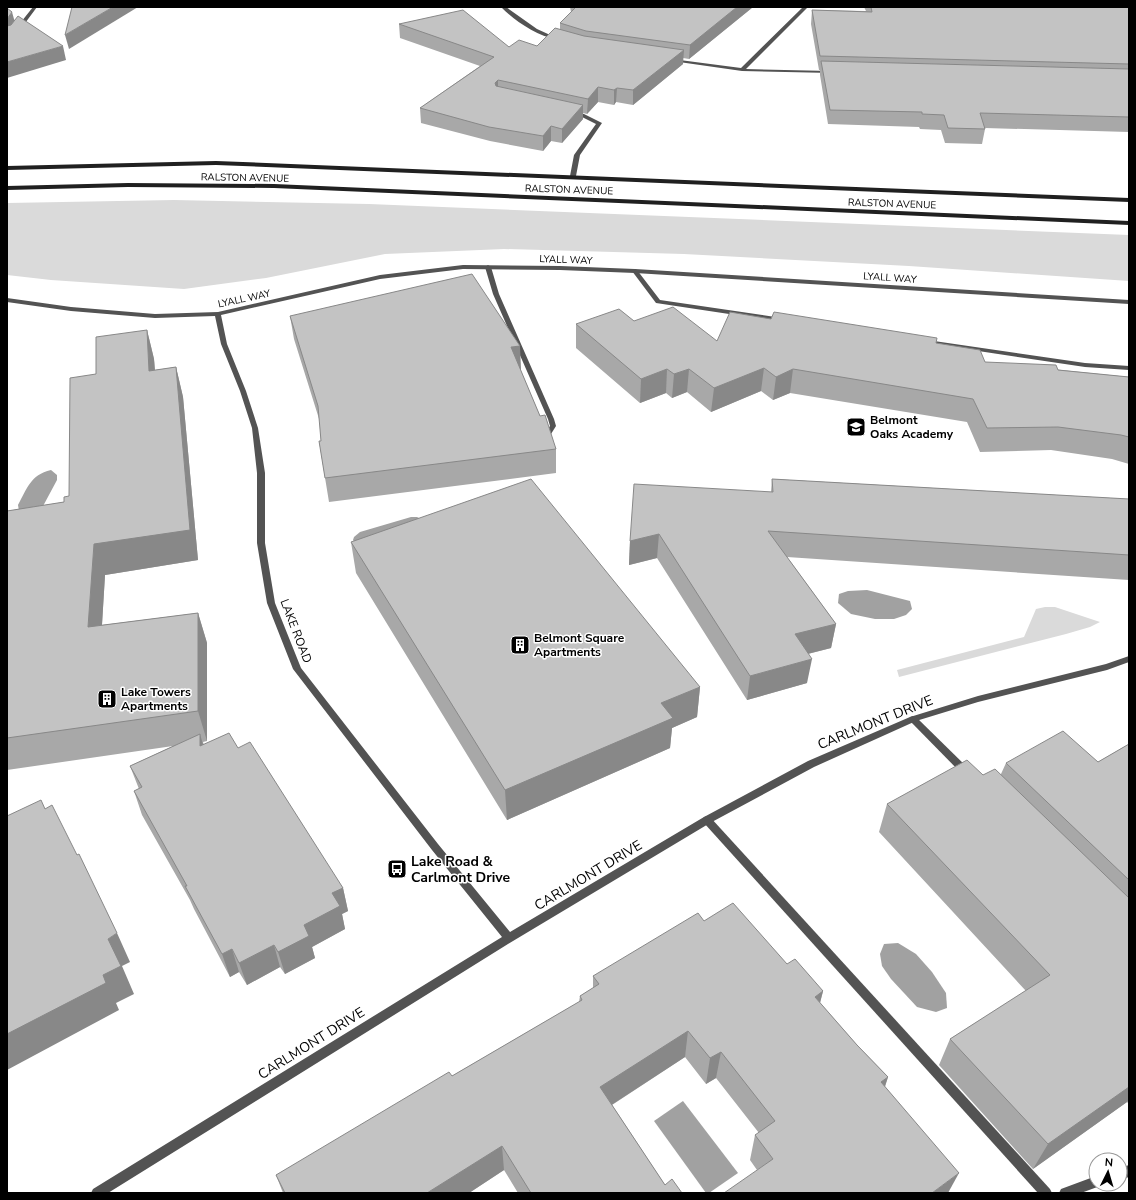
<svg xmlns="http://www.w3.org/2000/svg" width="1136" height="1200" font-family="'Nunito Sans',sans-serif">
<rect width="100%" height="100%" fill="#fff"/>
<g fill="#dadada">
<polygon points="174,200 369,204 1129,235 1129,281 909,266 684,254 504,249 385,254 266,278 184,289 51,280 7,275 7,203"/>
<polygon points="1045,607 1055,607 1100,622 1090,627 1066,634 899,677 897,670 1024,637 1036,609"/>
</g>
<g fill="#a1a1a1">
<path d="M51,470L57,475V480L42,508L19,511L18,505C27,489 30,475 51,470Z"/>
<polygon points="411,517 417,517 421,519 362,554 353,540 354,537 360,532"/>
<polygon points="867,590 910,601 912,609 906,615 894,619 875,619 851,614 838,603 839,594 848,591"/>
<polygon points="898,943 916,954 932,972 946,993 947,1008 936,1012 917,1007 891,979 882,966 880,954 884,944"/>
<polygon points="683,1101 738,1173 709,1193 706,1193 654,1121"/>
</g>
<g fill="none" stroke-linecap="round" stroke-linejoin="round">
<g fill="#535353" fill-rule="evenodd">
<polygon points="573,111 584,114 602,123 580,155 576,176 573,178 570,176 574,155 596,124 580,116 571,114 570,113"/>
<polygon points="488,265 491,267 499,294 554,419 556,426 551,434 547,434 546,432 550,426 548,419 493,294 485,267"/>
<polygon points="635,269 637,270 660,300 782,318 785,320 782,322 656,303 632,271"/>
<polygon points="934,341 1085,363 1129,366 1129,370 1085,367 932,344 932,342"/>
<polygon points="913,716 916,717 969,769 971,772 969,775 966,776 963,775 910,721 909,719 910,717"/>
<polygon points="707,816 710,817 1050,1189 1052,1193 1038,1193 704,823 702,820 704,817"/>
<polygon points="1129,1165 1129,1177 1120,1180 1120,1168"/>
<polygon points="1096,1176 1096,1184 1101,1184 1100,1186 1081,1193 1059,1193 1061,1189"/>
</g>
<g fill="#535353" fill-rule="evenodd">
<polygon points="33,7 37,7 14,38 7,40 7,37 10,36"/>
<path d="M501,7H506L537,29L559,39L557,40C536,35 516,22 501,7Z"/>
<polygon points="803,7 808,7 746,69 830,71 832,72 832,73 742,71 672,61 670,60 672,59 741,68"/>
<polygon points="463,265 560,266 635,269 1129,300 1129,304 635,273 560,270 463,269 380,279 221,315 227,344 246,391 258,428 265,473 265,543 275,603 301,668 438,844 510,932 704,817 808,761 910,717 978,696 1106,664 1129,656 1129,662 1107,670 978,702 916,721 814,767 710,823 513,941 108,1193 91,1193 93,1189 502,937 432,850 293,669 267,603 257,543 257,473 252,428 240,391 221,344 215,316 155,318 71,311 7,302 7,298 71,307 155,314 218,312 380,275"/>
</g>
<g fill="#202020" fill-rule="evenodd">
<polygon points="216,161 1129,198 1129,202 216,165 7,170 7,166"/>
<polygon points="128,183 274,184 1129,221 1129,225 274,188 128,187 7,190 7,186"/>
</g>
</g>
<g fill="#a8a8a8">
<polygon points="570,7 753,7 689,59 683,58 683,64 633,105 616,102 614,105 598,102 587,114 583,113 583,119 562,143 551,141 543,151 490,141 421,123 420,108 480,66 400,38 399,24 509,47 537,46 560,29 560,23 571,12"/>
<polygon points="864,7 1129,7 1129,132 985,128 985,129 982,144 945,143 941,130 920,129 919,127 828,124 820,75 820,70 819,70 811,24 812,10 866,11"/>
<polygon points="290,316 521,369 520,369 540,416 556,449 556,473 329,502 319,441 321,441 320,422 294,339"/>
<polygon points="771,319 936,343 985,362 1129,377 1129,464 1112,459 1051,450 980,452 967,422 790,393 773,400 761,391 711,412 687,392 672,398 666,393 640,403 576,348 576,324 634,321 717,341"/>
<polygon points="147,330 154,359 155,370 176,367 183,397 198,560 105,575 102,625 198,613 207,643 207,741 203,742 204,745 238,748 343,888 348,911 342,914 345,929 312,947 315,958 285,974 280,967 247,985 239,972 230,977 194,909 190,900 142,815 134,791 139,789 130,766 173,746 7,770 7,511 64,502 69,496 96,374"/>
<polygon points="772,479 1129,499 1129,580 787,557 836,624 831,648 808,654 807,683 747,700 657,558 629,565 630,541 771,492"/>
<polygon points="351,542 700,687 697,717 672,728 670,748 507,820 356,573"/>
<polygon points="1129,744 1129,1104 1127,1102 1033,1169 939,1065 950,1039 1026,991 879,832 887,804 983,775 1001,774 1006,763 1098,762"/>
<polygon points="704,921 787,964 823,991 820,1003 857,1045 888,1077 885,1087 757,1170 750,1160 755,1135 759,1133 716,1078 706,1084 685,1057 612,1105 665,1185 682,1193 518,1193 504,1170 469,1193 283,1193 276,1175 452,1076 579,1002 580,996 593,988 593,976"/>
</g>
<g fill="#888">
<polygon points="113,7 138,7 69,49 65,35"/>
<polygon points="737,7 753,7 689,59 690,45"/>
<polygon points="12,12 16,26 7,36 7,19"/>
<polygon points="63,46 66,60 7,78 7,62"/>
<polygon points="684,50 683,64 633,105 633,90"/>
<polygon points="498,80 498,95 495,83"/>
<polygon points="598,87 598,102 587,114 588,99"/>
<polygon points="617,88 616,102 614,105 614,90"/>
<polygon points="583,105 583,119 562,143 562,129"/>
<polygon points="551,126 551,141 543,151 543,136"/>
<polygon points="147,330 154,359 157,400 149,371"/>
<polygon points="520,346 521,369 512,371 511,347"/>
<polygon points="176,367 183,397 198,560 105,575 100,657 88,627 94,544"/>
<polygon points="764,368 761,391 711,412 714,388"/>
<polygon points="667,369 666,393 640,403 641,379"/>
<polygon points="689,369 687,392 672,398 674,374"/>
<polygon points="793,369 790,393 773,400 776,377"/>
<polygon points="659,534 657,558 629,565 630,541"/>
<polygon points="198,613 207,643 207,741 198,711"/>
<polygon points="836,624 831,648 791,658 795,634"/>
<polygon points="812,659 807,683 747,700 750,676"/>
<polygon points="700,687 697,717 672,728 670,748 507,820 505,790 661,703"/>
<polygon points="200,734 207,758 200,746"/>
<polygon points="343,888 348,911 342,914 345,929 312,947 315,958 285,974 278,952 304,925 332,893"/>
<polygon points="117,933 130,962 122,966 134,994 116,1003 119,1010 7,1070 7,1034 108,939"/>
<polygon points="274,945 280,967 247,985 239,963"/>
<polygon points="232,949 239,972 230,977 222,954"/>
<polygon points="823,991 816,1018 815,997"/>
<polygon points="688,1031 685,1057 599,1113 600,1087"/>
<polygon points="721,1052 716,1078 706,1084 710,1058"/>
<polygon points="888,1077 879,1103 881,1082"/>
<polygon points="1129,1087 1129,1099 1127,1102 1033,1169 1048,1144"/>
<polygon points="502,1146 504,1170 469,1193 427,1193"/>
<polygon points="959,1173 948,1193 932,1193"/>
</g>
<g fill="#c3c3c3" stroke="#888">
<polygon points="72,7 113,7 65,35"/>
<polygon points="573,7 737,7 690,45 586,31 560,23 575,8"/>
<polygon points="871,7 1129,7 1129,64 820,56 812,10 872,12"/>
<polygon points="7,8 12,12 7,19"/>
<polygon points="463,10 509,47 519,40 537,46 555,28 584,36 684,50 633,90 617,88 614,90 598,87 588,99 498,80 495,83 496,86 583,105 562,129 551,126 543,136 489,127 420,108 494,57 399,24"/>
<polygon points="18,16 63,46 7,62 7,26 11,25"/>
<polygon points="821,61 1129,69 1129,117 980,113 985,129 948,128 944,115 922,114 922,112 830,110"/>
<polygon points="472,274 520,346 511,347 540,416 545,415 556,449 325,478 319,441 321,441 318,406 290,316"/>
<polygon points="673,307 717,341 730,312 771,319 774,312 937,338 936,343 980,350 985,362 1056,365 1058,370 1129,377 1129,437 1121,435 1058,427 987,428 973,399 793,369 776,377 764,368 714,388 689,369 674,374 667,369 641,379 576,324 619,309 634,321"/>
<polygon points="147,330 149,371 176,367 190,530 94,544 88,627 198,613 198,711 7,738 7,511 64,502 64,497 69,496 70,378 96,374 96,337"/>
<polygon points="531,479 700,687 661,703 673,718 505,790 351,542"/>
<polygon points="772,479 1129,499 1129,555 768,531 836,624 795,634 812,659 750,676 659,534 630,541 634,484 773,492"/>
<polygon points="1063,731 1098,762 1129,744 1129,880 1006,763"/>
<polygon points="229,733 238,748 250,742 343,888 332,893 340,906 304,925 309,936 278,952 274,945 239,963 232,949 222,954 185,886 187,886 134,791 142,787 130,766 200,734 200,746"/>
<polygon points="967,760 983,775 995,769 1129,898 1129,1087 1048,1144 950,1039 1050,975 887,804"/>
<polygon points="41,800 45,809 52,805 77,855 79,854 117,933 108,939 121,966 103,975 106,983 7,1034 7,816"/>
<polygon points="733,903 787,964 795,959 823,991 815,997 857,1045 888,1077 881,1082 959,1173 932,1193 724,1193 773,1159 755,1135 775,1121 721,1052 710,1058 688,1031 600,1087 665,1185 672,1179 682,1193 531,1193 502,1146 427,1193 285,1193 276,1175 449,1072 452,1076 582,1000 580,996 599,984 593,976 698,913 704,921"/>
</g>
<defs>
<g id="school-square" transform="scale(1)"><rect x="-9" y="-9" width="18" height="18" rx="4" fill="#000" stroke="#fff"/><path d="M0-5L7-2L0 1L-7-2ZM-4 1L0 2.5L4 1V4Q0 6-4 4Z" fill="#fff"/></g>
<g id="building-square" transform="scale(1)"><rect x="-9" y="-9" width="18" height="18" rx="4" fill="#000" stroke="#fff"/><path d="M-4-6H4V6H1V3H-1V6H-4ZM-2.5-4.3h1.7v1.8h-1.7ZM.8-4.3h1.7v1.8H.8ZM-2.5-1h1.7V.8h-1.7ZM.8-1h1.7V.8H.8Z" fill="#fff"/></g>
<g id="bus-square" transform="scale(1)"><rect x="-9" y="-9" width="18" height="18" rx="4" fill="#000" stroke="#fff"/><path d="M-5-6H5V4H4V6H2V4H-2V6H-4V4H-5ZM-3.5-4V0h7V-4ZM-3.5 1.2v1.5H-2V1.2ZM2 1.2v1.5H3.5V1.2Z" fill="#fff"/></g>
</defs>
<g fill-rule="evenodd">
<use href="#school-square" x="856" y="427"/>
<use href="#building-square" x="520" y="645"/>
<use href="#building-square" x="107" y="699"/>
<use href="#bus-square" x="397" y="869"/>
</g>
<g text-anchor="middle" stroke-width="3" stroke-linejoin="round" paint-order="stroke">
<g font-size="10" fill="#000" stroke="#fff">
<text transform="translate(245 177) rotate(1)" y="4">RALSTON AVENUE</text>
<text transform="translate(569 189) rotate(2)" y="4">RALSTON AVENUE</text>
<text transform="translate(892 203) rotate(2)" y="4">RALSTON AVENUE</text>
<text transform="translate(566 259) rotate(2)" y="4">LYALL WAY</text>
<text transform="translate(890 277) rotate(4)" y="4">LYALL WAY</text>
<text transform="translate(244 298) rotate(-12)" y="4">LYALL WAY</text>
</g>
<g font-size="12" font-weight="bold" fill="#000" stroke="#fff" text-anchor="start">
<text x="870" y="424">Belmont<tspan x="870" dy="14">Oaks Academy</tspan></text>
<text x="534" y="642">Belmont Square<tspan x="534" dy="14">Apartments</tspan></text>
<text x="121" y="696">Lake Towers<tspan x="121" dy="14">Apartments</tspan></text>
</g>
<g font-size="12" fill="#000" stroke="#fff">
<text transform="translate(296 631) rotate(69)" y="4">LAKE ROAD</text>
</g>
<g font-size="14" fill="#000" stroke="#fff">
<text transform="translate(875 722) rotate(-22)" y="5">CARLMONT DRIVE</text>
<text transform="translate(588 875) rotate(-31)" y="5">CARLMONT DRIVE</text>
<text transform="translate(311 1043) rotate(-32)" y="5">CARLMONT DRIVE</text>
</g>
<g font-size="14" font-weight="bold" fill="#000" stroke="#fff" text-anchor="start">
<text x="411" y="866">Lake Road &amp;<tspan x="411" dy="16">Carlmont Drive</tspan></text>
</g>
</g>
<rect width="1136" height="1200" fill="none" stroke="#000000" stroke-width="16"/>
<g transform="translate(1108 1172) rotate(5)"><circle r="19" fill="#ffffff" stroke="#999999"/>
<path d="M0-3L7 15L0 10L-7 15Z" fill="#000000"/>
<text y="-6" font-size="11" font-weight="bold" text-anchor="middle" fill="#000000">N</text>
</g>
</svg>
